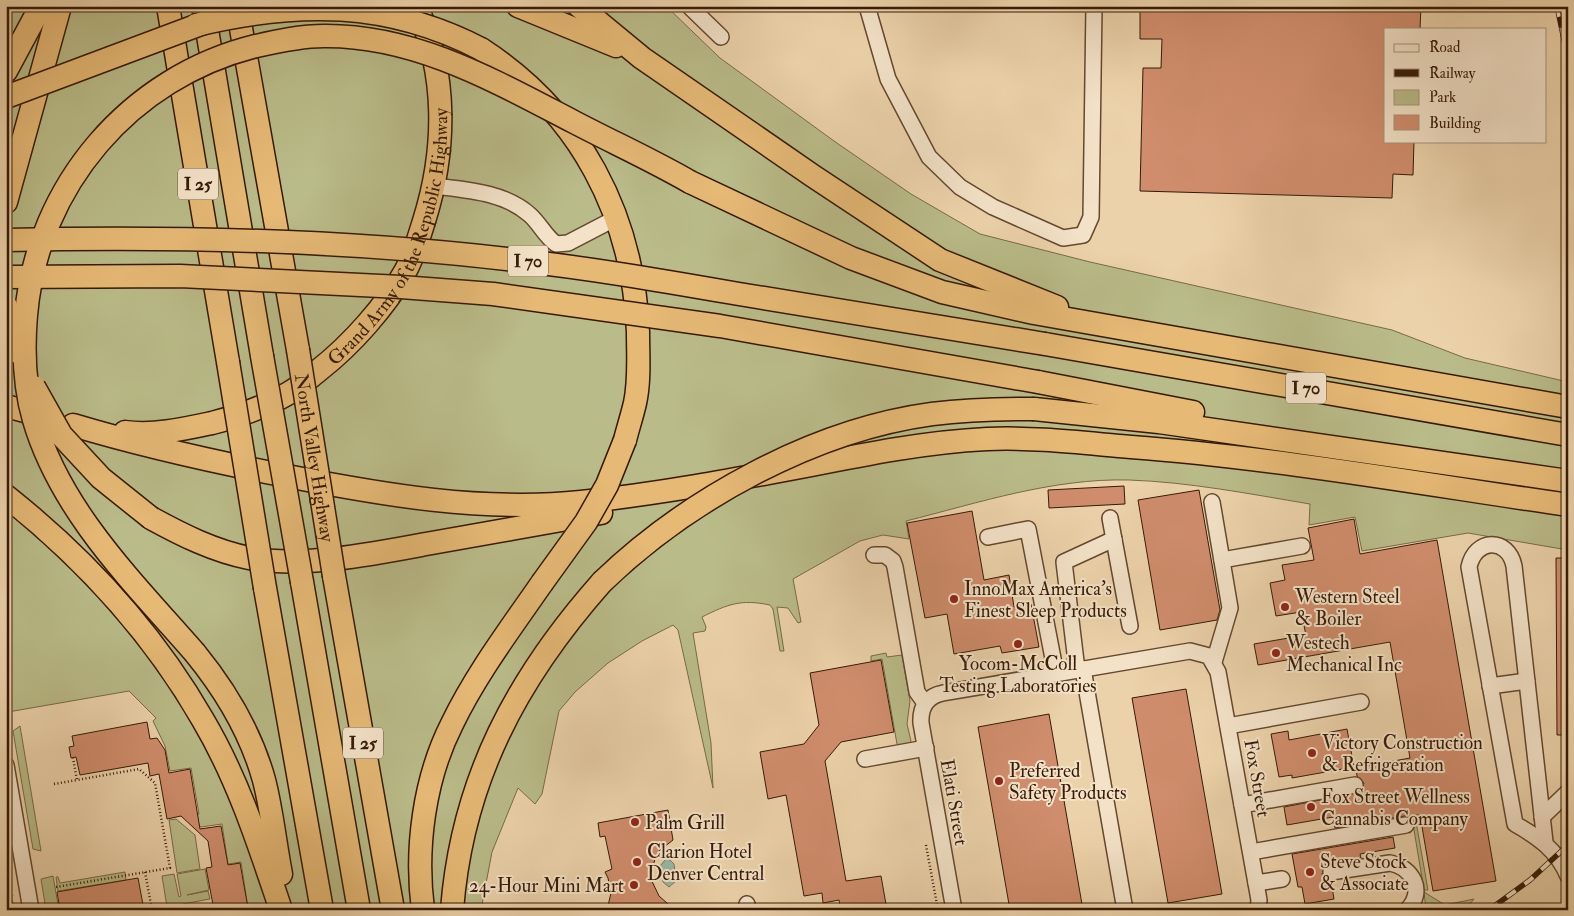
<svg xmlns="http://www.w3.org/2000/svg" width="1574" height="916" font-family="'IM FELL Double Pica',serif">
<rect width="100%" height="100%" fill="#ecd2aa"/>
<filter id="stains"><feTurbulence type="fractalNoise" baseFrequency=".004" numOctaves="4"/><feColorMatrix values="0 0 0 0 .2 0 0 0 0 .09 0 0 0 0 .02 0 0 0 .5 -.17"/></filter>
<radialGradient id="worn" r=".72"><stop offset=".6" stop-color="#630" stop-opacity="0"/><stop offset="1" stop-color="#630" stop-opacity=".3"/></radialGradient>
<g fill="#b9bb88" stroke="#786a47">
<path d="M6,6H666L720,58L834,141L911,194L980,234L1090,262L1392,330L1465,358L1568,382V550L1468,533L1362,551L1355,517L1309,525L1310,504C1250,494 1189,482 1129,480C1053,478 978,503 906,521L909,539L883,535L860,541L793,579L801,622L798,623L788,608L777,607L784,651H780L773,609L770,605C741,599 728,604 702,617L706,627L705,631L693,633L711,743L713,788L678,630L673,625L642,641L608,663L575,692L559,711L542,794L535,804L518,788L492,852L481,910H241L248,908L241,862L228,864L222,824L201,827L188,816L199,814L191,768L170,771L165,746L153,721L156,718L129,691L8,712Z"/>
<polygon points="886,653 887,657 902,655 910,701 907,724 911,741 909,744 900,746 897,744 882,659 871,661 871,656"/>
<polygon points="20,726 41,851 33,849 13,731"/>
<polygon points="1403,764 1406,764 1428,890 1424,890"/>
<polygon points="176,819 195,835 200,869 177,873 169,820"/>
<polygon points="205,869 209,890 187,895 208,891 210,899 167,907 162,876 174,874 179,897 181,896 177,874"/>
<polygon points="125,872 126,880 58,891 56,877 58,877 60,883"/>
<polygon points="53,876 59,910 46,910 41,879"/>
<polygon points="9,881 14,910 6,910 6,882"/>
<polygon points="1424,892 1445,905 1474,899 1465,910 1426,910"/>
</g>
<polygon fill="#99b8a5" stroke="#717965" points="666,859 670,860 674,864 676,881 669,887 663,882 660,866"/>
<g fill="#d08d6d" stroke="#361a06">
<polygon points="1140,6 1421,6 1420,29 1385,29 1385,141 1414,141 1413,175 1393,174 1392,198 1140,191 1143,68 1161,68 1162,39 1140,39"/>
<polygon points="1124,486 1125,504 1049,508 1048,490"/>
<polygon points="1199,490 1220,610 1217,620 1160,630 1138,500"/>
<polygon points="972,511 984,580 1009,575 1014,607 1031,604 1039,647 1002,653 1000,646 954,654 947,614 925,618 907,523"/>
<polygon points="1354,519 1360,554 1437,540 1496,881 1433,891 1420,815 1404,816 1335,828 1333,817 1287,825 1284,807 1361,792 1364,783 1357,776 1356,768 1410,758 1390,642 1258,665 1254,644 1306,635 1301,612 1276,616 1270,583 1285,580 1282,565 1314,560 1308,528"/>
<polygon points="1556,558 1568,558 1568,735 1557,735"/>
<polygon points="881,660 894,732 841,742 825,761 846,881 881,876 887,910 841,910 839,900 823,903 822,893 804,896 786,795 768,799 760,752 804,744 819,725 810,673"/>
<polygon points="1186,689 1222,894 1168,903 1132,698"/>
<polygon points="1049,714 1083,910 1010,910 978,727"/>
<polygon points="147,722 150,739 157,738 165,750 169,773 190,769 200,829 221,826 228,865 240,863 248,908 214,910 206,868 212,867 208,841 181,816 167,819 159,774 150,776 148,763 80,775 76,757 71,758 69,747 74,746 72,736"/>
<polygon points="1347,729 1354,767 1292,778 1292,775 1279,777 1271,734 1288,731 1289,740"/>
<polygon points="668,810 673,840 660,850 655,859 650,877 659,896 675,910 607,910 611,893 608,878 605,872 612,869 605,836 600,837 598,823"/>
<polygon points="1393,837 1395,848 1360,854 1361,858 1326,864 1322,874 1324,878 1331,881 1334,899 1305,904 1302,887 1298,887 1292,854"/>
<polygon points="138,878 144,910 60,910 57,892"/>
</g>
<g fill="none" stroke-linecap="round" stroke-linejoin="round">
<g stroke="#64482f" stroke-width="18">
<g id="minor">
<polyline points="689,6 721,37"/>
<polyline points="867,6 888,79 929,157 960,187 993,207 1063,238 1083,235 1091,217 1094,6"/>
<path d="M434,186C466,190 505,192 530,215C540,224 545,236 556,244L568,243L616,218"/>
<polyline points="1212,502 1230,608 1214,662"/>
<polyline points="1110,518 1130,626"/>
<polyline points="988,537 1028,529 1056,674"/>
<polyline points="874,555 885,555 893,561 895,567 917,692 925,703"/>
<polyline points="1222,560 1302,546"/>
<polyline points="1083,669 1125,910"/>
<polyline points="1077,670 1064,562 1114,539"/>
<polyline points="1490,686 1527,681"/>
<polyline points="1228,726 1361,702"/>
<polyline points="865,759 926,748"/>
<polyline points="6,765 31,910"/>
<polyline points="1242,805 1355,785"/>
<polyline points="1542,817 1568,792"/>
<path d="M1545,842L1514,566C1508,537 1475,538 1469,567L1515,824C1538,837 1557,850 1568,876"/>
<polyline points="1251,852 1406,825"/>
<path d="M1331,872L1390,863C1412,867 1426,891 1407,910"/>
<polyline points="1256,883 1282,879"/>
<polyline points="747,904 748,910"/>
<path d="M954,910L921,723C920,707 927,696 943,693L1190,651L1209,656L1218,672L1259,900L1258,910"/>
</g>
</g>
<g stroke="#361a06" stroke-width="25">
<g id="highway">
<polyline points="168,6 228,362"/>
<polyline points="203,6 262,356"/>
<polyline points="237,6 298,350"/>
<polyline points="518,6 616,46"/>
<polyline points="579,6 642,58 813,176 940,260 1057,307"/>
<path d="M481,49C580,113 633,215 638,332C638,356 640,380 635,403C632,416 628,428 625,440"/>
<polyline points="6,71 41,6"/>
<polyline points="690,182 851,258 942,292 1034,313 1568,407"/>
<polyline points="6,202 60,6"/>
<polyline points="1045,344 1568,435"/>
<polyline points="1038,382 1193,412"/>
<polyline points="6,406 50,418"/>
<polyline points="1034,409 1159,422 1568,481"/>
<path d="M73,425C143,446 215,462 287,476C384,495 483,512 581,502C657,494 732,480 806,466C866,454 926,442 987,439C1035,437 1083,443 1131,447C1277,458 1423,484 1568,505"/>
<path id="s1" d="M125,432C153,436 184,429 212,423C239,416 265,407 289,393C300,387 310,377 319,370C351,345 386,306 406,270C414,255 419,237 424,221C446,151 448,73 416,6"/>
<path d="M6,496C84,558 153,633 203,720C238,779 259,845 281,910"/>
<path d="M151,518C182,535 214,551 249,558C302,568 373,554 426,544C484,534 543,523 601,513"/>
<polyline points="334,576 393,910"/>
<polyline points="302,582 359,910"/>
<polyline points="265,588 322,910"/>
<path d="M195,653C226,691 251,733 264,780C272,811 275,843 281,874"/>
<path d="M423,910C415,849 424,779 452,724C476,674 511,628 542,583"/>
<path d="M452,910C462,780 517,678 602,582"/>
</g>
</g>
<g stroke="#361a06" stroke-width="2.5" stroke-dasharray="1 2.5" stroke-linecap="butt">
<polyline points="54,784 77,780"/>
<polyline points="926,845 938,910"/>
<polyline points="145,872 152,910"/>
<polyline points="56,887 170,868 155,783 139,769 77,780 73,758"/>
<polyline points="6,903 13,895"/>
</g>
<use href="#minor" stroke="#f3e2c8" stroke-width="15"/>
<use href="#highway" stroke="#e6b975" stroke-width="22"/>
<g stroke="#361a06" stroke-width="5.5">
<g id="rail">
<polyline points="1557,6 1568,59"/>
<polyline points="1489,910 1530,880 1568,845"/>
</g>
</g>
<use href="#rail" stroke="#f3e2c8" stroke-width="4" stroke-dasharray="11" stroke-linecap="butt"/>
<g stroke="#361a06" stroke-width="25" stroke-linecap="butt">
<g id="highway-bridge">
<path d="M196,25C298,1 386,0 481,49"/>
<polyline points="6,97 209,21"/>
<path d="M6,240C176,236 347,240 515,260C590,268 664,281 739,294C841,310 943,327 1045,344"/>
<polyline points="6,277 180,276 401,287 493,294 720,326 1038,382"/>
<polyline points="6,306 11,333 19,353"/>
<path id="s2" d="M298,350L334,576"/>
<polyline points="262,356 302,582"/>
<polyline points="228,362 265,588"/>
<polyline points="34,387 61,435 101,478 151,518"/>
<path d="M602,582C687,500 813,430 932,414C966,410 999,409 1034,409"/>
<polyline points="542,583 586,522 607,485 625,440"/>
<path d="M195,653C134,583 61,512 34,420C24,386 23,350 26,315C37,186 130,77 256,46C278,41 301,36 324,36C415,35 495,81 574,122C612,142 652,160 690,182"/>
</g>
</g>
<use href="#highway-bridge" stroke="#e6b975" stroke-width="22"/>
</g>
<g fill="#8f2418" stroke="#f3e2c8" stroke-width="2">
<circle cx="954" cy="599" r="5"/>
<circle cx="1285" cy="607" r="5"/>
<circle cx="1018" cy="644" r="5"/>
<circle cx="1276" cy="653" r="5"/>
<circle cx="1312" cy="753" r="5"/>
<circle cx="999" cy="781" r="5"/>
<circle cx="1311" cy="807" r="5"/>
<circle cx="635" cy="822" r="5"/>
<circle cx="637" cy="862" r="5"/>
<circle cx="1310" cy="872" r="5"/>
<circle cx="634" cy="885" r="5"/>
</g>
<g text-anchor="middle" stroke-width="4" stroke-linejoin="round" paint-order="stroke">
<g fill="#f3e2c8" stroke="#6f5640" stroke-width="1">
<rect x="178" y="168.5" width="40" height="31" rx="4"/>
<rect x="508" y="245.5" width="40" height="31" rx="4"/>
<rect x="1286" y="372.5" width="40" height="31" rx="4"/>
<rect x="343" y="727.5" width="40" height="31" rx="4"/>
</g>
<g font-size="18" font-weight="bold" fill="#361a06">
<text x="198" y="190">I 25</text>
<text x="528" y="267">I 70</text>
<text x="1306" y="394">I 70</text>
<text x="363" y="749">I 25</text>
</g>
<g font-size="19" fill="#361a06" stroke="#f3e2c8">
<text dy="7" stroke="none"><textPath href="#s1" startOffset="366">Grand Army of the Republic Highway</textPath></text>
<text dy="7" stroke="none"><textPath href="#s2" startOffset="109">North Valley Highway</textPath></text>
<text transform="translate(1258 778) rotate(80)" y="7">Fox Street</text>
<text transform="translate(955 802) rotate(80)" y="7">Elati Street</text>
</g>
<g font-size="19" fill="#361a06" stroke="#f3e2c8" text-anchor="start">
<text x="964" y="595">InnoMax America's<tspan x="964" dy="22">Finest Sleep Products</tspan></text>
<text x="1295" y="603">Western Steel<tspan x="1295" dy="22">&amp; Boiler</tspan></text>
<text x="1286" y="649">Westech<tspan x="1286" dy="22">Mechanical Inc</tspan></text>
<text x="1018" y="670" text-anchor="middle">Yocom-McColl<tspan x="1018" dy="22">Testing Laboratories</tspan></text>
<text x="1322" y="749">Victory Construction<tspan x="1322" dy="22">&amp; Refrigeration</tspan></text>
<text x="1009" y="777">Preferred<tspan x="1009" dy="22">Safety Products</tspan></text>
<text x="1321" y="803">Fox Street Wellness<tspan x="1321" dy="22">Cannabis Company</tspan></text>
<text x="645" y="829">Palm Grill</text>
<text x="647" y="858">Clarion Hotel<tspan x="647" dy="22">Denver Central</tspan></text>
<text x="1320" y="868">Steve Stock<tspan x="1320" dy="22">&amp; Associate</tspan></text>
<text x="624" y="892" text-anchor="end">24-Hour Mini Mart</text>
</g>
</g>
<rect width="1574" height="916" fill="none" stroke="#ecd2aa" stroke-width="25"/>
<rect x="8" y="8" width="1559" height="901" fill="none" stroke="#361a06" stroke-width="2.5"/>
<rect x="12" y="12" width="1549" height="891" fill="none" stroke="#361a06"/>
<rect x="1384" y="28" width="162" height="115" fill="#f3e2c8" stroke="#a7927a"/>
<rect x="1394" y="44" width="25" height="8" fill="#f3e2c8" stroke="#a7927a"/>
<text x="1429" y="52" font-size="15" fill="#361a06">Road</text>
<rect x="1394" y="69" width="25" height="8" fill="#361a06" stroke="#a7927a"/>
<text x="1429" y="78" font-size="15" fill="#361a06">Railway</text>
<rect x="1394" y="90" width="25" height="15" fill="#b9bb88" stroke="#a7927a"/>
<text x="1429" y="102" font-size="15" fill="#361a06">Park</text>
<rect x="1394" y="115" width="25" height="15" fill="#d08d6d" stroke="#a7927a"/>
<text x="1429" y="128" font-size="15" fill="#361a06">Building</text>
<rect width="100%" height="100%" filter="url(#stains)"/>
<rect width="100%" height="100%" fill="url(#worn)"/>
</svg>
